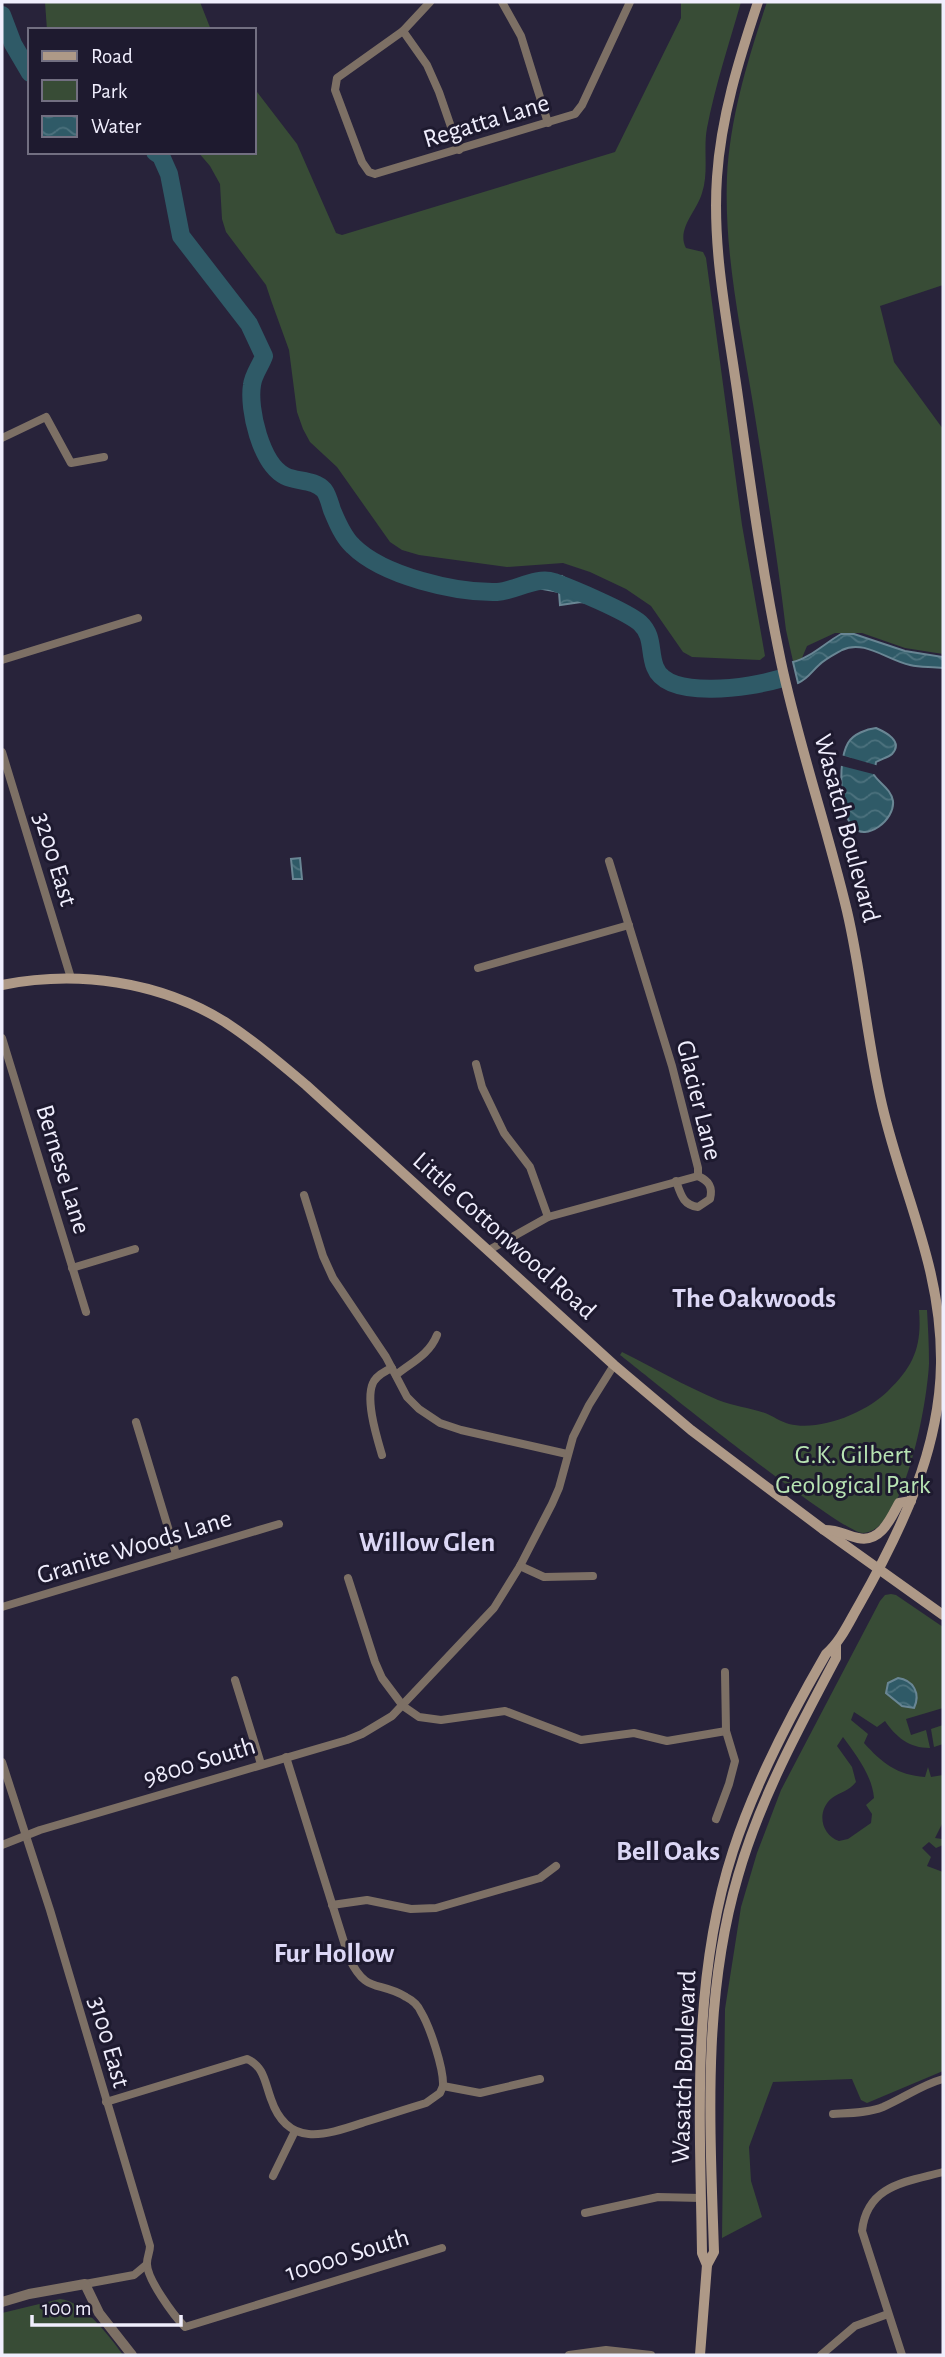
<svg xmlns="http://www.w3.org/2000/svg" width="945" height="2357" font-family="'Alegreya Sans',sans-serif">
<defs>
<pattern id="water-waves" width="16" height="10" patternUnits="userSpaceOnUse" patternTransform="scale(1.75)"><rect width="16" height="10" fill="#2f5a67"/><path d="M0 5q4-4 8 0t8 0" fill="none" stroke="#4d727e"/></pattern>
</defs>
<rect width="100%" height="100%" fill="#28233a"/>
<g fill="#384c36" fill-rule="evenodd">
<polygon points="45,2 200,2 211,30 47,30"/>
<path d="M681,2H741C729,44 715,86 707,128C703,149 709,172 702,193C697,211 676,229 686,248L703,252L706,258L742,525L765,656L760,660L692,657L683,652L651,606L626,589L590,572L563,563L507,567L419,555L402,550L390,542L337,467L310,442L303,429L297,412L289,350L272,303L266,285L226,232L222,219L220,184L210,166L198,152H254V88L297,144L336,233L342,235L615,152L681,18Z"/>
<path d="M767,2H943V285L880,306L894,362L943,429V654L905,648L862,633H835L807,646L799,665L795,670L786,630C777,555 765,479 753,404C741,329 724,254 727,177C730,117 748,59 767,2Z"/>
<path d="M919,1310H927C928,1327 929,1345 929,1363C928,1397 906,1531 863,1533C842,1534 651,1379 620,1355L622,1352C654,1368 685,1386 718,1400C733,1406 750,1408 765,1413C773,1416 781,1422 789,1424C820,1432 867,1412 888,1391C914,1366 922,1346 919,1310Z"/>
<path d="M891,1594L896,1595L943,1627V1708L906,1719L911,1735L926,1730L930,1748C909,1748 896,1737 885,1721L877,1727L854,1712L851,1720L868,1734L864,1743C882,1763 897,1775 925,1777L928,1767L931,1777L943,1775V1822L935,1838L942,1839L943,1845L936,1848L929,1842L922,1848L931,1857L927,1866L943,1872V2071L867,2103L861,2100L852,2079L773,2082L749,2147L751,2181L762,2217L722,2238L725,2009L741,1907L757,1853L781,1790L880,1601L885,1595ZM843,1737C856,1755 872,1775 874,1798L866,1805L872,1814L871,1823L848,1839L839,1841C821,1835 816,1811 832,1798C840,1792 849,1791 856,1782L852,1767L837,1746Z"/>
<polygon points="943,1725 943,1744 934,1747 931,1729"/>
<path d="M60,2299C83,2301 110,2337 123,2355H2V2313Z"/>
</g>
<g fill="url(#water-waves)" stroke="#698694" stroke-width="2">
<polygon points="562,576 609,606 581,602 560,605 559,592 542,589 541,585"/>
<path d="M841,634H854L905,651L943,657V668C932,666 921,668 910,665C887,660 864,639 842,650C835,654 825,659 819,665C812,671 808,679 798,683L793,662C810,658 825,643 841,634Z"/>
<path d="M876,728C885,732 904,741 892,754C889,757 881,759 876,762L874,775C880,784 891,789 893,801C895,820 866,842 853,827C839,811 838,761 848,743C853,734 867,729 876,728Z"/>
<polygon points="300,858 302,879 293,879 291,859"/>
<path d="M898,1678C913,1680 921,1693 914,1708L902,1706L886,1693L888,1683Z"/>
</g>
<polygon fill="#28233a" points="841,755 879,766 877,775 838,765"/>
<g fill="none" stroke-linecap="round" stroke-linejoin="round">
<g stroke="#2f5a67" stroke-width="18">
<polyline points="2,15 13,44 30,73"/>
<path d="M155,152L161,156L169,174L181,236L249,324L264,356C261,365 253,375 252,385C248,409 261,464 285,476C297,482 314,479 324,490C328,495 330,504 332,510C337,522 343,537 353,546C383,576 456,593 497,592C515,591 536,576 554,582C573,589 626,611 640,623C654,636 649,652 655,667C668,701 752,687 779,679"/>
</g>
<g stroke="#7d7065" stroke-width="8">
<polyline points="430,2 403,31 337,78 335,90 362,162 369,172 375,174 575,114 582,105 630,2"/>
<polyline points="502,2 521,36 548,123"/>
<polyline points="403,31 427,65 439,92 459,150"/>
<polyline points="2,438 46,417 71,463 104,457"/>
<polyline points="2,660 138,618"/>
<polyline points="2,752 71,978"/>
<polyline points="609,861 672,1066 698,1168 698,1176"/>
<polyline points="478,968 629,925"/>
<polyline points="2,1038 86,1312"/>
<polyline points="476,1064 482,1087 504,1133 530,1167 548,1217"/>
<path d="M676,1181C681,1195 683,1205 698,1207L710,1199C713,1187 709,1181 698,1176"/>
<polyline points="304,1195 323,1256 333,1278 386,1357 407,1397 419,1409 440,1423 461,1430 567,1454"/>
<polyline points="489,1250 548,1217 698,1176"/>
<polyline points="72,1268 135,1249"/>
<path d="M396,1375C412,1362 429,1355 437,1335"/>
<polyline points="136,1422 176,1554"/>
<path d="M382,1455C377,1438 364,1397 374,1381C378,1375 385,1371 392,1368"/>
<polyline points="520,1566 544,1577 593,1576"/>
<polyline points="348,1578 375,1662 382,1678 403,1706 419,1717 441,1720 505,1711 581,1740 634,1733 667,1741 726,1731 735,1761 729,1784 716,1819"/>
<polyline points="2,1607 279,1524"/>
<polyline points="725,1672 726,1731"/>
<polyline points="235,1680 261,1764"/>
<path d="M286,1757L349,1958C367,1995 378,1980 406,1997C412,2000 418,2005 421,2012C430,2027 444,2069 443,2086"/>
<path d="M2,1762L50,1910L150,2246C150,2252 147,2257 147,2263C146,2278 174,2316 185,2327L442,2248"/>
<polyline points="2,1845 40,1830 347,1740 362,1734 392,1716 494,1608 520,1566 552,1504 559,1488 573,1437 589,1405 614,1365"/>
<polyline points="332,1905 367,1900 411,1909 436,1908 540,1878 556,1866"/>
<polyline points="443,2086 480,2093 540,2079"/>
<path d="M106,2102L247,2059C264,2066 265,2083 271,2099C288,2149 326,2135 365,2122C385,2116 406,2109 426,2103L440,2093L443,2086"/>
<path d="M833,2114C849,2113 868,2113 883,2107C904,2098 921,2085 943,2079"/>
<polyline points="273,2176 295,2131"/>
<polyline points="585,2213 658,2197 701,2198"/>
<polyline points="85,2284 134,2275 146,2265"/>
<polyline points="569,2355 606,2350 651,2355"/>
<polyline points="821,2355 855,2326 888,2314"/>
<path d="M902,2355L862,2231C867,2185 906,2182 943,2172"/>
</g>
<polyline stroke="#7d7065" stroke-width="10" points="2,2302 29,2294 85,2284 99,2313 132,2355"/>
<g stroke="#ae9987" stroke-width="10">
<path d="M2,985C77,970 159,981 225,1022C254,1041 280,1063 306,1085L614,1365L691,1430L824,1530L943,1615"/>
<path d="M824,1530C841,1530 843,1535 858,1538C880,1543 890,1520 899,1503L911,1501"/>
<path d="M707,2265L714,2252C710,2126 702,1998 738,1876C760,1799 799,1728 836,1658V1645"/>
<path d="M700,2355L707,2265L702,2253C700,2120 691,1980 733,1851C755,1783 790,1716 826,1654C841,1641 849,1622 859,1605C901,1531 940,1450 941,1363C942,1268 903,1195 882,1105C867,1041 862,975 847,911C827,827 799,746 781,662C762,572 750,481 737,390C727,320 712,248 717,177C721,117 739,59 758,2"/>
</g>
</g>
<g text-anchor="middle" stroke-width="6" stroke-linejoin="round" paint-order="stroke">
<g font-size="26" fill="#f0eefd" stroke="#1e1a2f">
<text transform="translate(486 120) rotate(-17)" y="9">Regatta Lane</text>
<text transform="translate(848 828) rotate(75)" y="9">Wasatch Boulevard</text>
<text transform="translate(56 859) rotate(73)" y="9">3200 East</text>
<text transform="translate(700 1100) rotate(76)" y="9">Glacier Lane</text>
<text transform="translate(64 1169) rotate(73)" y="9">Bernese Lane</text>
<text transform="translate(505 1235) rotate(42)" y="9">Little Cottonwood Road</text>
<text transform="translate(134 1546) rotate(-17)" y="9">Granite Woods Lane</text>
<text transform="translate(199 1761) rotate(-17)" y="9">9800 South</text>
<text transform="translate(110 2042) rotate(74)" y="9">3100 East</text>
<text transform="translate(683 2067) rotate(-88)" y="9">Wasatch Boulevard</text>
<text transform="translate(347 2254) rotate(-17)" y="9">10000 South</text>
</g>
<g font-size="26" fill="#b8e4b3" stroke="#1e1a2f">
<text x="853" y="1463">G.K. Gilbert<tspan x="853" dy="30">Geological Park</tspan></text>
</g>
<g font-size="28" font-weight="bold" fill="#dcd7f5" stroke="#1e1a2f">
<text x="754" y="1307">The Oakwoods</text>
<text x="427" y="1551">Willow Glen</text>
<text x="668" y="1860">Bell Oaks</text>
<text x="334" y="1962">Fur Hollow</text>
</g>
</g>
<rect width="945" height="2357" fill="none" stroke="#f0eefd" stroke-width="7"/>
<rect x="28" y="28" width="228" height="126" fill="#1e1a2f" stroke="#726f81" stroke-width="2"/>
<rect x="42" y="51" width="35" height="10" fill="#ae9987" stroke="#726f81" stroke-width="2"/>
<text x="91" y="63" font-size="21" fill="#f0eefd">Road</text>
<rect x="42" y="80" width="35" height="21" fill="#384c36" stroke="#726f81" stroke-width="2"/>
<text x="91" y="98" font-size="21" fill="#f0eefd">Park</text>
<rect x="42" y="116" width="35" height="21" fill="url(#water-waves)" stroke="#726f81" stroke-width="2"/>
<text x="91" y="133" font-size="21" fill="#f0eefd">Water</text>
<path d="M32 2315v10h149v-10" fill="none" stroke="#f0eefd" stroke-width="3.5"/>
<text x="42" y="2315" font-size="21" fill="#f0eefd" stroke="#1e1a2f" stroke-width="5" paint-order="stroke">100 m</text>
</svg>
